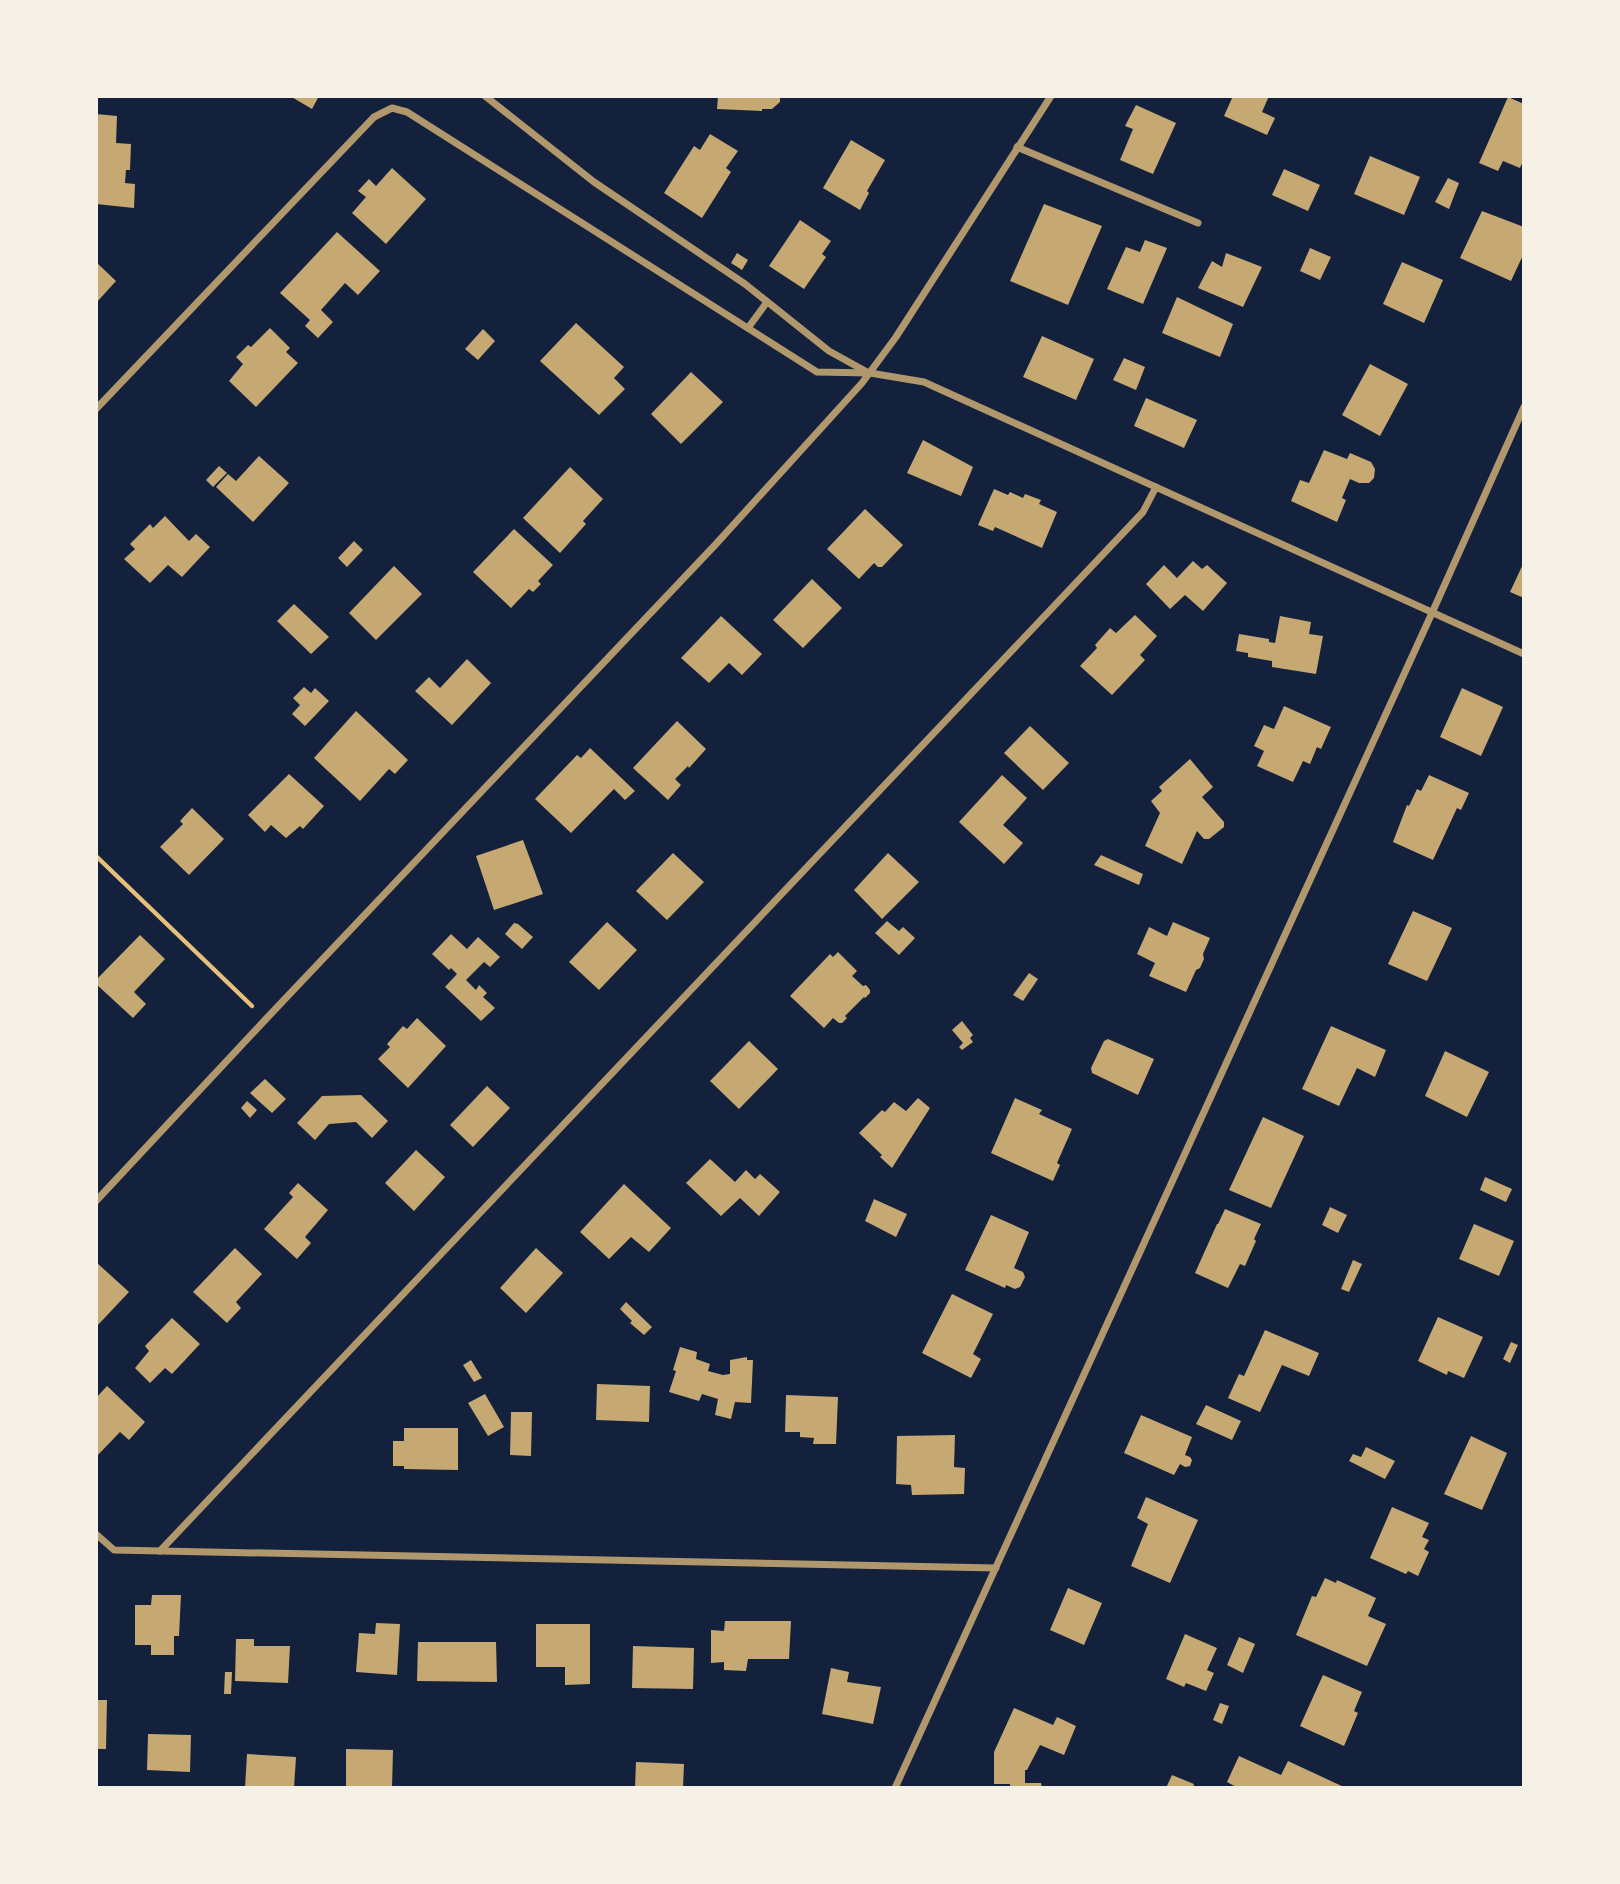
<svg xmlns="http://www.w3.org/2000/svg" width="1620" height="1884" font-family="Poppins,sans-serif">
<rect width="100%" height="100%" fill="#14213d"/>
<g fill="#c6a872">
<polygon points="290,96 319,96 312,109"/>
<polygon points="718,96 780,96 780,102 772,109 762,109 762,111 717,109"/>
<polygon points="1233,96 1269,96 1262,112 1275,118 1267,135 1224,116"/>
<polygon points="1508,97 1524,104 1524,159 1520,168 1503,161 1498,171 1479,163"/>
<polygon points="1136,105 1176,123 1153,174 1120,160 1133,129 1125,126"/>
<polygon points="96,114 117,116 116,143 131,144 130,170 126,170 125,183 135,184 134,208 96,204"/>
<polygon points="710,134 738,151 726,168 731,172 702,218 664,193 694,146 700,150"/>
<polygon points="851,140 885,160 867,191 869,193 860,210 823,188"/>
<polygon points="1370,156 1420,177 1404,215 1354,194"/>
<polygon points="392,168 426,199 386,244 352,213 366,197 358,191 369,179 376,186"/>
<polygon points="1284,169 1320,185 1308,211 1272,195"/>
<polygon points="1448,178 1459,183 1449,209 1435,202"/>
<polygon points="1044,204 1102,226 1068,305 1010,281"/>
<polygon points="1482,211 1524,227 1524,253 1511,281 1460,258"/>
<polygon points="800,220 831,241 822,254 826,257 804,289 769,266"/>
<polygon points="337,232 380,271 358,295 345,283 321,310 333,322 318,338 305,326 310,320 280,293"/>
<polygon points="1145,240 1167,248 1143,304 1107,289 1126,247 1140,252"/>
<polygon points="1310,248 1331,257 1320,280 1300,271"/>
<polygon points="737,253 748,260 742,270 731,263"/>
<polygon points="1226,253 1262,267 1243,307 1198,288 1212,261 1222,267"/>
<polygon points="96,262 116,281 96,303"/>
<polygon points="1402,262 1443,280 1424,323 1383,304"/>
<polygon points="1177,297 1233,324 1220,357 1162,333"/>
<polygon points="576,323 624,367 614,378 625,389 599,415 540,361"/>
<polygon points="270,328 290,348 286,352 298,363 256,407 229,381 243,364 236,357 248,345 251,347"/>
<polygon points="483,329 495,341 478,360 465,349"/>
<polygon points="1042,336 1094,359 1076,400 1023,377"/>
<polygon points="1124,358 1145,367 1136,390 1113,380"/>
<polygon points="1370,364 1408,384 1380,436 1342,415"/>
<polygon points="691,372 723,402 681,444 651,414"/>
<polygon points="1146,398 1197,420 1184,448 1134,426"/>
<polygon points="923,440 973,467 961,496 907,473"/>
<polygon points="1324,450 1347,459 1350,453 1371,462 1375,469 1374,478 1369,483 1359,483 1350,479 1342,498 1346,500 1337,522 1291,501 1300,480 1309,483"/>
<polygon points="259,456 289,483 253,522 216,487 228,474 236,481"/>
<polygon points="219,466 227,473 213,487 206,480"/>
<polygon points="570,467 603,499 583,521 586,524 560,553 523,518"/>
<polygon points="994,489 1008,495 1010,492 1023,498 1025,494 1041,500 1039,504 1057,512 1042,548 995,527 993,531 978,525"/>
<polygon points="865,509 903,545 882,567 878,567 874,563 859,579 827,549"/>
<polygon points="165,516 189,541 196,534 210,547 182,577 168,565 150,583 124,559 135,549 130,544 150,524 153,528"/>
<polygon points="514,529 553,565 538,581 541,584 533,592 529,589 511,608 473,572"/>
<polygon points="354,541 363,550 347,567 338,558"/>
<polygon points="1193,561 1202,569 1207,565 1227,583 1203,611 1185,595 1170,609 1146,584 1164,565 1177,578"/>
<polygon points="1524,562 1524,598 1510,592"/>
<polygon points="394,566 422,594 376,640 349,613"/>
<polygon points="812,579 842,608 803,648 773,620"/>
<polygon points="294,604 329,637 311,654 277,621"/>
<polygon points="1135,615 1157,636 1140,655 1145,660 1112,695 1080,666 1097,648 1095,645 1110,628 1116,633"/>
<polygon points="721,616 762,654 742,675 729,663 709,683 681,658"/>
<polygon points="1280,616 1311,622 1309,634 1323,636 1316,674 1272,667 1272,661 1248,657 1248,653 1236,651 1239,634 1269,639 1269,642 1275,643"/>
<polygon points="467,659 491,683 452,725 415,691 429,677 440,688"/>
<polygon points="304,687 311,693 315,688 329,701 305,726 292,714 300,705 293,698"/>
<polygon points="1462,688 1503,707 1481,756 1440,737"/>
<polygon points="1284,706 1331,727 1321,749 1317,747 1310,764 1303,761 1293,782 1257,766 1264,751 1254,746 1264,725 1274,729"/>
<polygon points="356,711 408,760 395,774 389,769 360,801 314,758"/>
<polygon points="677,721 706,749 689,768 688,766 675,779 681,785 668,800 633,768"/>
<polygon points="1030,726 1069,763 1043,790 1004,753"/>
<polygon points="590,748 635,791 625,800 614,789 571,833 535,799 577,755 581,758"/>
<polygon points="1190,759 1213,787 1202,797 1224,822 1224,827 1209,839 1204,839 1197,831 1182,864 1145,846 1160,813 1151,801 1162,791 1159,787"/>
<polygon points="289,774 324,806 303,829 300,826 286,838 271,825 265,832 248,815"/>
<polygon points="1002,775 1027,798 1003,825 1023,843 1004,864 959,822"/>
<polygon points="1429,775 1469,793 1461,810 1457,808 1433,860 1393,842 1407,805 1409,806 1417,789 1421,791"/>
<polygon points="192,808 224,839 189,875 160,847 183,824 180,821"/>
<polygon points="523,840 543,894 494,910 476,856"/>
<polygon points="673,853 704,882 667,920 636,891"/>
<polygon points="888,853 919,882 882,919 854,890"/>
<polygon points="1101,855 1143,874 1139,885 1094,865"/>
<polygon points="1413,911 1452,928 1427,981 1388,964"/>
<polygon points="887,921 899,931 903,927 915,938 899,955 875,933"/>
<polygon points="607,922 637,950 599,990 569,962"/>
<polygon points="1173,922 1210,938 1203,954 1204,959 1200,968 1196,970 1186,992 1149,976 1155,963 1137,954 1149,927 1167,936"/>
<polygon points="514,923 518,924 533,937 522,949 505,934"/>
<polygon points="451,934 467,949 478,937 500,957 490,967 484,962 466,980 476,990 479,985 487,993 483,997 495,1008 481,1021 445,987 457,974 451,968 449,970 432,954"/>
<polygon points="140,935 165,959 134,992 146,1004 133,1018 96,984 96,980"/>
<polygon points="838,952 857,971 852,976 863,986 866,985 870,990 870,993 865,998 864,997 845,1016 847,1018 842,1023 839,1023 833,1018 824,1028 790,996 830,954 833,957"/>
<polygon points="1029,973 1038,979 1023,1001 1013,995"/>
<polygon points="417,1018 446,1046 408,1088 378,1059 390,1047 387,1044 403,1026 407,1029"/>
<polygon points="962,1021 973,1035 970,1038 973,1042 962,1050 959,1047 963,1043 952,1030"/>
<polygon points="1331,1026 1386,1050 1375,1077 1357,1068 1339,1106 1302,1089"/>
<polygon points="1108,1039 1154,1059 1138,1095 1092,1073 1091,1068 1104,1041"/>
<polygon points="749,1041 778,1069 739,1109 710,1081"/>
<polygon points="1445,1051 1489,1072 1467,1117 1425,1096"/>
<polygon points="265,1079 286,1099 272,1113 250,1093"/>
<polygon points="487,1086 510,1108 473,1147 450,1125"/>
<polygon points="361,1095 388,1121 372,1138 356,1122 329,1124 315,1140 297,1123 322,1096"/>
<polygon points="918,1098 930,1108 892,1168 880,1157 882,1155 859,1133 882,1110 885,1112 894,1102 906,1111"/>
<polygon points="1015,1098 1042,1110 1039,1114 1072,1129 1057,1163 1060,1165 1053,1181 991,1153"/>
<polygon points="247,1101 257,1110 250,1118 241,1108"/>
<polygon points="1263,1117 1304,1136 1271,1208 1229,1190"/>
<polygon points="416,1150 445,1177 414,1211 385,1183"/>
<polygon points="710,1159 735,1182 746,1170 755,1179 760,1174 780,1192 759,1216 740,1198 721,1216 686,1183"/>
<polygon points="1485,1177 1512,1189 1506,1202 1480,1190"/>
<polygon points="298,1183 328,1210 305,1237 311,1243 297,1259 264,1229 293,1197 289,1193"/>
<polygon points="624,1184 671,1228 649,1252 631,1237 609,1259 580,1232"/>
<polygon points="874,1199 907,1214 896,1237 865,1221"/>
<polygon points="1330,1207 1347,1215 1338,1233 1322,1225"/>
<polygon points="1225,1209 1261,1224 1254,1239 1256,1241 1245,1266 1240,1264 1228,1288 1195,1273 1217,1224 1218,1224"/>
<polygon points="991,1215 1029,1232 1014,1268 1023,1272 1025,1277 1020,1287 1015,1289 1006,1285 1005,1288 965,1270"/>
<polygon points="1474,1224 1514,1241 1499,1276 1459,1259"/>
<polygon points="235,1248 262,1274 236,1302 241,1308 227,1323 193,1292"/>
<polygon points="536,1248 563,1273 526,1313 500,1288"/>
<polygon points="1353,1260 1362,1264 1349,1292 1341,1289"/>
<polygon points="96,1262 129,1292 96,1327"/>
<polygon points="952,1294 993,1314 973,1354 981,1359 971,1378 922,1353"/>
<polygon points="626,1302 652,1327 644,1335 630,1323 632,1321 620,1309"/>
<polygon points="1438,1317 1483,1337 1464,1378 1448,1371 1447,1375 1418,1361"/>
<polygon points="172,1318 200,1344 172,1374 165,1368 150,1383 135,1368 149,1351 145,1346"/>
<polygon points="1265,1330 1319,1353 1309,1376 1282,1365 1260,1412 1228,1398 1239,1374 1244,1376"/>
<polygon points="1511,1342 1518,1345 1510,1363 1503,1359"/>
<polygon points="680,1347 697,1352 696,1359 710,1364 708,1371 723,1375 730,1374 730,1360 747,1357 747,1360 753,1360 751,1403 735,1402 731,1419 715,1415 718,1399 702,1394 699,1401 669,1392 676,1371 673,1370"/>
<polygon points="471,1360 482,1378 474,1382 463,1365"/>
<polygon points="597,1384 650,1386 649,1422 596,1420"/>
<polygon points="107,1386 145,1422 129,1440 120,1432 96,1457 96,1398"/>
<polygon points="485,1394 504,1427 488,1436 468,1403"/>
<polygon points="786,1395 838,1397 836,1444 813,1444 814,1438 800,1437 800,1432 785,1432"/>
<polygon points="1206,1405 1241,1421 1232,1440 1196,1424"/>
<polygon points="511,1412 532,1412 531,1456 510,1455"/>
<polygon points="1141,1415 1192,1437 1185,1455 1190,1457 1192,1460 1190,1466 1185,1467 1180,1464 1174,1475 1124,1453"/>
<polygon points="404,1428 458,1428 458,1470 404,1469 404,1466 393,1466 393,1441 404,1441"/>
<polygon points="955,1435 954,1467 965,1468 964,1494 912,1495 911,1485 896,1484 897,1436"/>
<polygon points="1471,1436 1507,1453 1482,1510 1444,1494"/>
<polygon points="1366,1447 1395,1461 1385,1479 1349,1461 1353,1454 1361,1457"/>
<polygon points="1146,1497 1198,1520 1170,1583 1131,1566 1148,1524 1137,1518"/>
<polygon points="1392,1507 1429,1523 1422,1537 1429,1540 1424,1549 1429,1552 1418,1576 1408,1571 1406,1574 1370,1558"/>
<polygon points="1325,1578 1336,1583 1337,1580 1376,1598 1368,1616 1386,1624 1367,1666 1296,1635 1312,1596 1316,1597"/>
<polygon points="1068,1588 1102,1603 1084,1645 1050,1630"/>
<polygon points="152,1595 181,1595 179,1636 174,1636 174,1655 151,1655 151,1645 135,1645 135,1605 151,1605"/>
<polygon points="725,1621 791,1621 789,1659 748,1659 746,1671 724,1670 724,1662 711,1663 711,1630 724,1631"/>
<polygon points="376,1623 400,1624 397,1675 356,1672 359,1633 375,1634"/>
<polygon points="536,1624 590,1624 590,1684 565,1685 565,1667 536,1667"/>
<polygon points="1185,1634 1217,1648 1207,1670 1214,1673 1206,1691 1186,1683 1184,1687 1166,1679"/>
<polygon points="1239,1637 1255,1644 1243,1673 1227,1665"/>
<polygon points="236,1639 254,1639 254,1646 290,1646 288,1683 235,1681"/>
<polygon points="418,1642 496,1642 497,1682 417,1681"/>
<polygon points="633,1646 694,1648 693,1689 632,1688"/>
<polygon points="831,1668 849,1672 847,1682 881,1687 873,1724 822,1714"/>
<polygon points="225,1672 232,1672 231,1694 224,1694"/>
<polygon points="1323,1675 1362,1692 1354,1711 1358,1713 1344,1746 1300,1726"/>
<polygon points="96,1700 107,1700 106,1749 96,1749"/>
<polygon points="1220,1703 1229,1706 1222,1724 1213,1720"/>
<polygon points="1014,1708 1053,1725 1057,1717 1076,1726 1064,1755 1040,1745 1027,1770 1025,1770 1025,1783 1041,1783 1042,1788 1010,1788 1010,1784 994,1784 994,1752"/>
<polygon points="148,1734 191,1735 190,1772 147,1770"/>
<polygon points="346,1749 393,1750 392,1788 346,1788"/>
<polygon points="247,1754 296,1757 294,1788 245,1788"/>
<polygon points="1239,1756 1281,1775 1288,1761 1346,1788 1238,1788 1227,1782"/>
<polygon points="636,1762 684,1764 683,1788 635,1788"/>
<polygon points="1172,1775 1194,1784 1193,1788 1166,1788"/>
</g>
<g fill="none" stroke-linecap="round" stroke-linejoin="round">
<polyline stroke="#e5c07b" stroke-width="4.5" points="96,856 252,1006"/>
<g stroke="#b1986c" stroke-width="7">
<polyline points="485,96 594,182 745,284 829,351 867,372"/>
<polyline points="1017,147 1198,223"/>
<polyline points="748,328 767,302"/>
<polyline points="96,409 374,117 392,108 407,112 817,372 870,373 924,382 1524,654"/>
<polyline points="96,1201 266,1019 716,544 862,383 896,337 1051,96"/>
<polyline points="96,1534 114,1550 996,1568"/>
<polyline points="160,1551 1143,512 1156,487"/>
<polyline points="895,1788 1432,613 1524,407"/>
</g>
</g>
<rect width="1620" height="1884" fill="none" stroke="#f6f1e7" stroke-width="196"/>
</svg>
